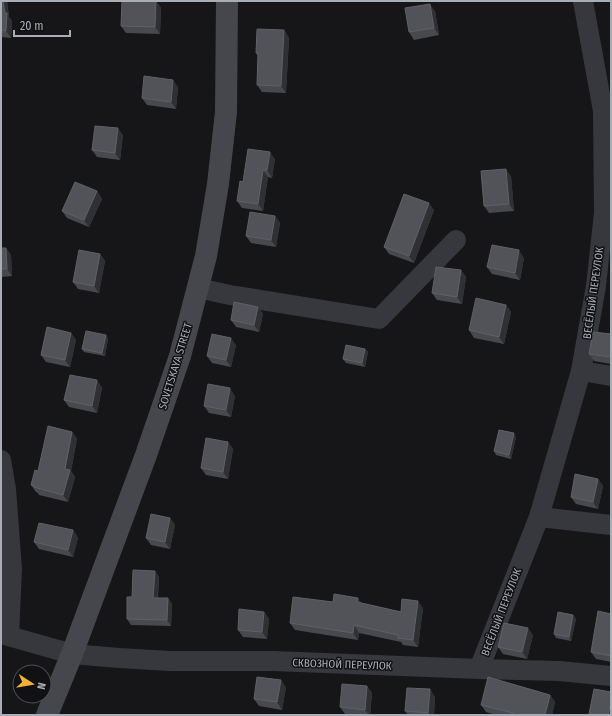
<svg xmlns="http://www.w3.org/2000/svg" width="612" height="716" font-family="'Fira Sans Condensed',sans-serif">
<rect width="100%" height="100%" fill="#161618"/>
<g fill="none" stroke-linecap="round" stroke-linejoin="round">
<g stroke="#37383d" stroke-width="20">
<polyline points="198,288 230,295 379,319 456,240"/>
<polyline points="581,371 611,376"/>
<polyline points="1,460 6,489 12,569 9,636"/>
<polyline points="539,517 611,525"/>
<polyline points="1,634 72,654 119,658 170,661 273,661 479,669 559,671 611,676"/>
<polyline points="479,669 539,517 581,371 596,286 604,213 603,111 583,1"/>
</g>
<polyline stroke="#45474d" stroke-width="22" points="47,715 72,654 146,455 180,356 206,256 218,184 226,112 227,1"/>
</g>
<g fill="#47494d">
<polygon points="1,1 7,1 9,17 12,21 11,38 1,37"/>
<polygon points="156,1 161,8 160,34 126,33 121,26"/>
<polygon points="435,11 439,35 414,40 409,32"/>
<polygon points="284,30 289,38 286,93 262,92 257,85 258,56 256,53"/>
<polygon points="178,87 176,109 147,105 142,98"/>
<polygon points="123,135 120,160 97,157 92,150"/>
<polygon points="275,159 272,178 268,177 263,211 242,208 237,201 243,182"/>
<polygon points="511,176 514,211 489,213 484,206"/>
<polygon points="97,191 102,199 89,227 67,218 62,211"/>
<polygon points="434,210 414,263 389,254 384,247"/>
<polygon points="275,216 280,223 276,247 251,243 246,236"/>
<polygon points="1,248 6,248 11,255 12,276 1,277"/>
<polygon points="100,254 105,261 99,293 78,289 73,282"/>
<polygon points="524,258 520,280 492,274 487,267"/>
<polygon points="461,270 466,277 462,304 437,300 432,293"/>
<polygon points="506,305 511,312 504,344 474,338 469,330"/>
<polygon points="258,307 263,314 259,332 236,327 231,320"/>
<polygon points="71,333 76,340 70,367 46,362 41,355"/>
<polygon points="611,334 611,364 594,361 589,354"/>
<polygon points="106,335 108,339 105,356 84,352 82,349"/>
<polygon points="236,345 231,367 212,363 207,356"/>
<polygon points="365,349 368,352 365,367 346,363 343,359"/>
<polygon points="97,380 102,388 97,413 69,407 64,400"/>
<polygon points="235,396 231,417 209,413 204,406"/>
<polygon points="72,432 77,439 71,471 75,477 68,502 39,495 38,493 36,492 31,485 38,471"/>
<polygon points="516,437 511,459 496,455 494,451"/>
<polygon points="228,442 233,449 228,479 206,475 201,468"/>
<polygon points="598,479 603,486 598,509 576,504 571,497"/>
<polygon points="170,518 175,525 170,549 151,545 146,538"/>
<polygon points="73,530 78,538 73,557 39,549 34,542"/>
<polygon points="155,571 159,577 158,598 168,598 172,604 171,626 131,625 127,619 132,597"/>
<polygon points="333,602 362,603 401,612 423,608 418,647 403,645 401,642 359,633 358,640 295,630 290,623"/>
<polygon points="264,612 269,619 267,639 243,637 238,630"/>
<polygon points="611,614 611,662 596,659 591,652"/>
<polygon points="573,615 576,619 571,641 556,638 554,634"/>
<polygon points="533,635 527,659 503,654 498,647"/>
<polygon points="367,686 372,693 370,715 353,715 345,714 340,707"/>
<polygon points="286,687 282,710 259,706 254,699"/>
<polygon points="550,695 555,702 552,715 496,715 486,712 481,705"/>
<polygon points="435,697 434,715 408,715 405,711"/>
</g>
<g fill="#2f3033">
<polygon points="3,1 7,1 9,17 12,21 11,38 6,31"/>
<polygon points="156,1 161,8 160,34 155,27"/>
<polygon points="430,4 435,11 439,35 434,28"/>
<polygon points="284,30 289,38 286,93 281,86"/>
<polygon points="173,80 178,87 176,109 171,102"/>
<polygon points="118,128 123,135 120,160 115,153"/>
<polygon points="270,152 275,159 272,178 267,170"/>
<polygon points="506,169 511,176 514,211 509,204"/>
<polygon points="263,170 268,177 263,211 258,204"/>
<polygon points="97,191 102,199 89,227 84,220"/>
<polygon points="429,203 434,210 414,263 409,256"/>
<polygon points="275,216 280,223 276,247 271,240"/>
<polygon points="6,248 11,255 12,276 7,269"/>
<polygon points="519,250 524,258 520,280 515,273"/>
<polygon points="100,254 105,261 99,293 94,286"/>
<polygon points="461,270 466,277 462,304 457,297"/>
<polygon points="506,305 511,312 504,344 499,337"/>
<polygon points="258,307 263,314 259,332 254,325"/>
<polygon points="71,333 76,340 70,367 65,360"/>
<polygon points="106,335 108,339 105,356 102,353"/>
<polygon points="231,338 236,345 231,367 226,360"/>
<polygon points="365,349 368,352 365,367 362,363"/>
<polygon points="97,380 102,388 97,413 92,406"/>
<polygon points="230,388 235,396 231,417 226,410"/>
<polygon points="72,432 77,439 71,471 75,477 68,502 63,495 65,469"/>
<polygon points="514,433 516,437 511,459 509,455"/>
<polygon points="228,442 233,449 228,479 223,472"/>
<polygon points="598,479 603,486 598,509 593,502"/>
<polygon points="170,518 175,525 170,549 165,542"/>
<polygon points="73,530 78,538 73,557 68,550"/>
<polygon points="155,571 159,577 157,604 153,598"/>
<polygon points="168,598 172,604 171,626 167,620"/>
<polygon points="358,598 363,605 357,602"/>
<polygon points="418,601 423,608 418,647 413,640"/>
<polygon points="264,612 269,619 267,639 262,632"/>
<polygon points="573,615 576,619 571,641 569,637"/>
<polygon points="354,625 359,633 358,640 353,633"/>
<polygon points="528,628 533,635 527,659 522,652"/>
<polygon points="281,680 286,687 282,710 277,702"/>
<polygon points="367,686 372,693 370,715 369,715 365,710"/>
<polygon points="430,689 435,697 434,715 430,715 428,713"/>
<polygon points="550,695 555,702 552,715 545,715"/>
<polygon points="611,702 611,715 608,715"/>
</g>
<g fill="#525359" stroke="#5f6168">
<polygon points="1,1 3,1 5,13 7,13 6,31 1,30"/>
<polygon points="122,1 156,1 155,27 121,26"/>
<polygon points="430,4 434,28 409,32 405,8"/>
<polygon points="257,29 284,30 281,86 257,85 258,53 256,53"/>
<polygon points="144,76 173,80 171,102 142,98"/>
<polygon points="95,126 118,128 115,153 92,150"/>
<polygon points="248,149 270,152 267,170 263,170 258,204 237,201 240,181 243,182"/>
<polygon points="506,169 509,204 484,206 481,171"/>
<polygon points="75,182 97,191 84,220 62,211"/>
<polygon points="404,194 429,203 409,256 384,247"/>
<polygon points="250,212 275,216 271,240 246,236"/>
<polygon points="492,245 519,250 515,273 487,267"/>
<polygon points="1,248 6,248 7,269 1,269"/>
<polygon points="79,250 100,254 94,286 73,282"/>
<polygon points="436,267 461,270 457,297 432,293"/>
<polygon points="476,298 506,305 499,337 469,330"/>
<polygon points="234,302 258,307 254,325 231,320"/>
<polygon points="47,327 71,333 65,360 41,355"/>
<polygon points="86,331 106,335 102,353 82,349"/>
<polygon points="593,332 611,334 611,357 589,354"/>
<polygon points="212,334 231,338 226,360 207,356"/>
<polygon points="346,345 365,349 362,363 343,359"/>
<polygon points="70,375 97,380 92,406 64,400"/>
<polygon points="208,384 230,388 226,410 204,406"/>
<polygon points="48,426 72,432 65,469 70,470 63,495 34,487 35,486 31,485 35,470 38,471"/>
<polygon points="499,430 514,433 509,455 494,451"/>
<polygon points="206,438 228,442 223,472 201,468"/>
<polygon points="575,474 598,479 593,502 571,497"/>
<polygon points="151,514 170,518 165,542 146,538"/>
<polygon points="39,523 73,530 68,550 34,542"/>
<polygon points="133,570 155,571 153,598 168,598 167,620 127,619 127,597 132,597"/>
<polygon points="334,594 358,598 357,602 401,612 402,599 418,601 413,640 398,638 398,635 354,625 353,633 290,623 293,597 333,602"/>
<polygon points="239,609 264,612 262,632 238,630"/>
<polygon points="598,611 611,614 611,656 591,652"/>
<polygon points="558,612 573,615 569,637 554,634"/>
<polygon points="504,623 528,628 522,652 498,647"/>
<polygon points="257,677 281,680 277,702 254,699"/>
<polygon points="488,677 550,695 545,715 513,715 513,713 481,705"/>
<polygon points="342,684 367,686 365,710 340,707"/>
<polygon points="407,688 430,689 428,713 405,711"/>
<polygon points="594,689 611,692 611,702 608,715 592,715 589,714"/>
</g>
<g text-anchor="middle" stroke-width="3" stroke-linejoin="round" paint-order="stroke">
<g font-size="11" fill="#a8adb8" stroke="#111113">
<text transform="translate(593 293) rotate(-82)" y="4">ВЕСЁЛЫЙ ПЕРЕУЛОК</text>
<text transform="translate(175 366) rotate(-73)" y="4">SOVETSKAYA STREET</text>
<text transform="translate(501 612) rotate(-69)" y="4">ВЕСЁЛЫЙ ПЕРЕУЛОК</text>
<text transform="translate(342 664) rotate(2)" y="4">СКВОЗНОЙ ПЕРЕУЛОК</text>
</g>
</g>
<rect width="612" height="716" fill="none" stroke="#a8adb8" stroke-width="4"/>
<g transform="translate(32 684) rotate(102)"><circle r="19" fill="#111113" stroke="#4d4f55"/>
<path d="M0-3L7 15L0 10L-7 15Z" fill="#f2b134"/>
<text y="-6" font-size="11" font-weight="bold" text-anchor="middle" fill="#a8adb8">N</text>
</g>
<path d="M14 30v6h56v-6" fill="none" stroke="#a8adb8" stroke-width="2"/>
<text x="20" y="30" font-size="12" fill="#a8adb8" stroke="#111113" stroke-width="3" paint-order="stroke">20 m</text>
</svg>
